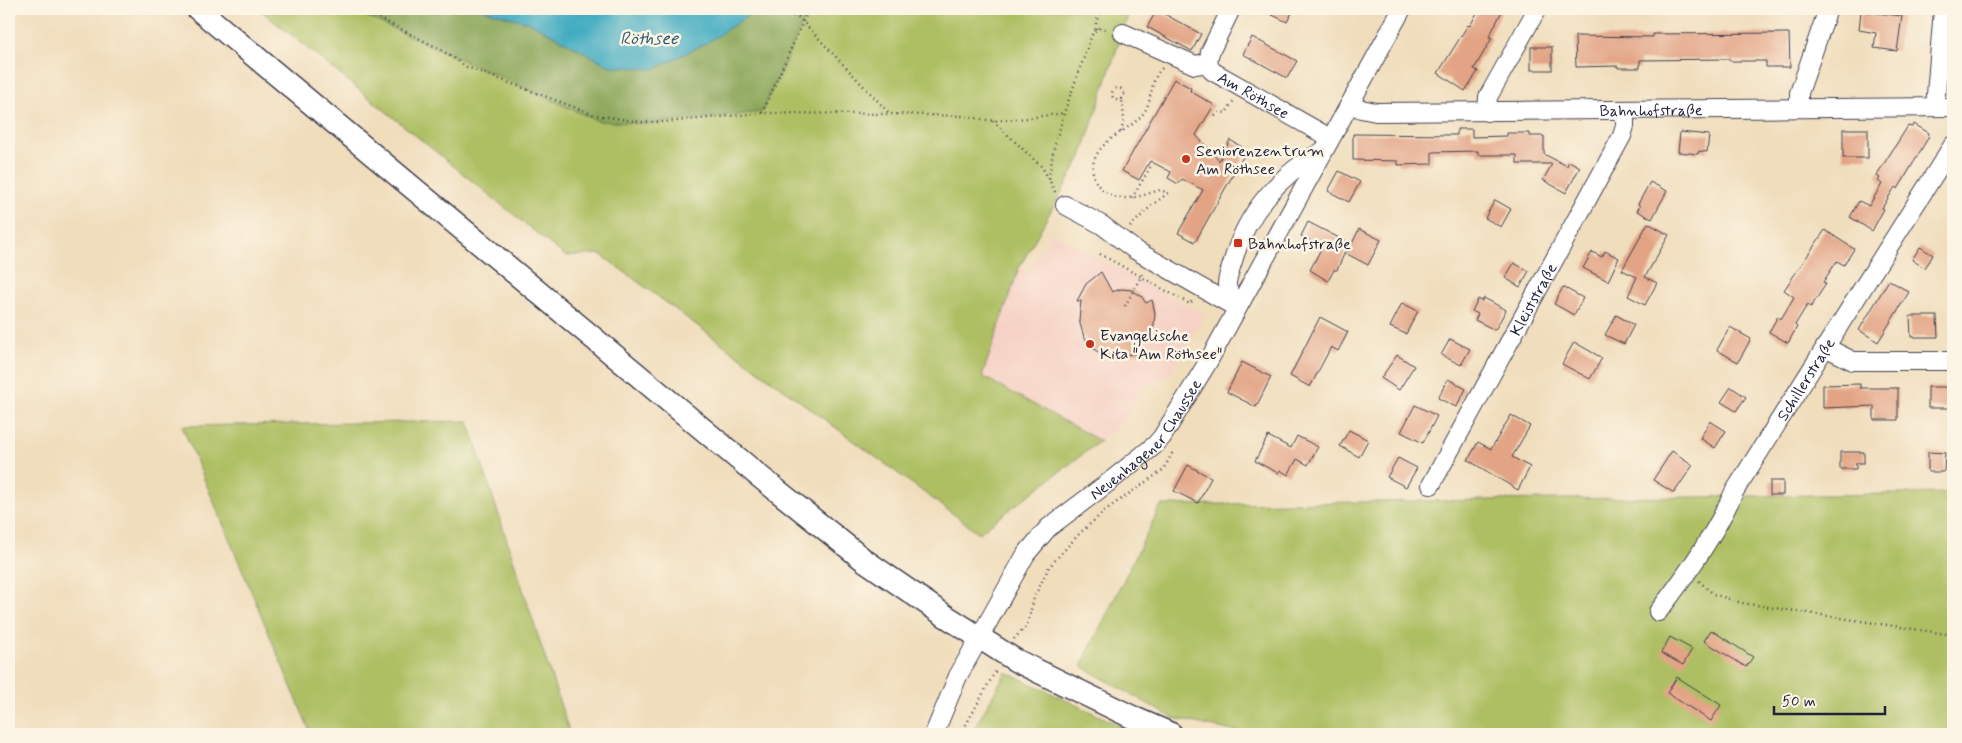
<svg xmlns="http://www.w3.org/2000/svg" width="1962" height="743" font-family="Mynerve,sans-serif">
<rect width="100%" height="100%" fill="#fcf5e5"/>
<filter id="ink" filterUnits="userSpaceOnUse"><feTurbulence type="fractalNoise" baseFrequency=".02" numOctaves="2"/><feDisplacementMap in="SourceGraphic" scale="10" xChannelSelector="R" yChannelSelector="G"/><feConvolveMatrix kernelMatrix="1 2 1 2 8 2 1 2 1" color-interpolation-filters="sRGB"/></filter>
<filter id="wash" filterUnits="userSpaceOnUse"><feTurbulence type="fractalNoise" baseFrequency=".0096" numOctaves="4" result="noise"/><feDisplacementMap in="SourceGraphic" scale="20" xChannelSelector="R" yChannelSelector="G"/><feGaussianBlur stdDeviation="1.12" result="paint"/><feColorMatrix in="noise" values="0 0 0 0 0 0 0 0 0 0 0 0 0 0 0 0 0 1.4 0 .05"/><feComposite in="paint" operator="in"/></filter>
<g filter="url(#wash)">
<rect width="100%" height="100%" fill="#f0ddbc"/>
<polygon fill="#f6d1c5" points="1052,233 1204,315 1170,374 1141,389 1123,422 1100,441 981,376 1019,268 1028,273"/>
<g fill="#aebf63" stroke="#68704f">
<polygon points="259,9 350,9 598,121 762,112 809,9 1130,9 1081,157 1019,268 982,376 1100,441 979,533 600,254 565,256"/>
<polygon points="468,421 570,734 311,734 182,426"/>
<polygon points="1953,493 1953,734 1247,734 1173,718 1081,666 1161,505"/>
<polygon points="1006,672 1138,734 971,734"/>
</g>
<polygon fill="#8aa659" stroke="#56644a" points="350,9 481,9 531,23 610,66 743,19 755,9 809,9 762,112 650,124 598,121"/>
<polygon fill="#41abc1" stroke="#32667e" points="481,9 755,9 743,19 708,42 654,69 610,66 531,23"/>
<g id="blocks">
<g fill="#e3a486">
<polygon points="1260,9 1294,9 1287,22"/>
<polygon points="1479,9 1503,9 1489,37 1492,38 1474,69 1478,71 1465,91 1438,73 1468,25 1470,26"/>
<polygon points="1157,10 1201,34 1192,51 1147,27"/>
<polygon points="1861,11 1902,16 1897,51 1874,48 1876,33 1859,30"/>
<polygon points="1789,33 1790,67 1766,67 1766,61 1730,61 1730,59 1640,60 1640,68 1618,68 1618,66 1576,67 1575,36 1653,37 1653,34"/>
<polygon points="1252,37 1297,61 1287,78 1243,54"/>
<rect x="1531" y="47" width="21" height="23"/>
<polygon points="1174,79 1191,88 1190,91 1214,105 1196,135 1219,161 1230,140 1247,150 1195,242 1178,233 1203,190 1182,179 1178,184 1168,178 1171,172 1150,161 1139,180 1122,171"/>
<polygon points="1914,124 1929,133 1928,138 1898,189 1895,187 1882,208 1884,209 1872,231 1850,217 1859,201 1869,206 1882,184 1878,181 1880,178 1876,176 1908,126 1912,127"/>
<polygon points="1457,129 1472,129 1472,137 1507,136 1507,133 1530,133 1530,136 1544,136 1544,154 1567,166 1569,161 1580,167 1566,193 1543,180 1552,164 1517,164 1517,155 1478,155 1478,151 1432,152 1432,164 1398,165 1398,161 1353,160 1353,134 1457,135"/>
<rect x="1843" y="129" width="25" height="29"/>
<polygon points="1680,132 1709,135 1707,152 1699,151 1698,154 1678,152"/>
<polygon points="1339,171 1360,182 1349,202 1328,191"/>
<polygon points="1650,182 1667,191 1652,219 1637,211 1640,206 1638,204"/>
<polygon points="1495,200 1511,209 1501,227 1485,218"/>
<polygon points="1308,222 1349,243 1337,270 1334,270 1328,281 1310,270 1322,247 1301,236"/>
<polygon points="1648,223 1669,235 1645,277 1657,283 1645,305 1628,296 1637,277 1622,270"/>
<polygon points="1359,229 1381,240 1368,265 1347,254"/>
<polygon points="1825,230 1854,249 1844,265 1837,261 1823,282 1826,284 1811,307 1807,305 1795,325 1797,327 1788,343 1769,332 1778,316 1781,319 1794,297 1784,290"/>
<polygon points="1920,247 1933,255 1925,268 1912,260"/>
<polygon points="1605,251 1619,258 1608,281 1583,268 1592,252 1602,257"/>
<polygon points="1514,263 1529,271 1520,287 1505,278"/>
<polygon points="1101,272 1112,292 1121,289 1132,290 1141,296 1146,303 1152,300 1155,313 1154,325 1149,336 1139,344 1144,352 1107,358 1095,350 1084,337 1079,320 1081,301 1077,301 1086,284"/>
<polygon points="1889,280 1909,292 1878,342 1859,330"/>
<polygon points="1563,287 1583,298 1574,315 1554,304"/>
<polygon points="1484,298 1506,310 1495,330 1475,320 1478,314 1472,311 1478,299 1482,301"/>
<polygon points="1402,303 1418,311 1406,334 1390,327"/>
<polygon points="1616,315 1634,325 1624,344 1605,335"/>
<polygon points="1910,316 1937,316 1938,337 1911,337"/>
<polygon points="1320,317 1348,332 1338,351 1331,347 1310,387 1290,376"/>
<polygon points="1730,327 1751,339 1738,362 1717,350"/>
<polygon points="1450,339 1470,349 1461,365 1441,355"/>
<polygon points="1574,342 1602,358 1590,379 1562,364"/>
<polygon points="1397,355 1414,366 1399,390 1381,378"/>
<polygon points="1242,362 1271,377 1256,407 1227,392"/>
<polygon points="1448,379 1466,389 1456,407 1438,398"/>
<polygon points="1860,384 1860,388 1898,388 1898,420 1874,420 1874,406 1823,408 1823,385"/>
<polygon points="1731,387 1746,397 1736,411 1721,402"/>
<rect x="1928" y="387" width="23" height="21"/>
<polygon points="1415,405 1437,416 1423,443 1401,432"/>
<polygon points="1511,415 1530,426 1512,457 1530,467 1518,490 1468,460 1478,442 1491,449"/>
<polygon points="1710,421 1726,431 1715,448 1700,438"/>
<polygon points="1349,430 1368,440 1359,457 1340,446"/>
<polygon points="1268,436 1291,448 1297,436 1318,447 1308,465 1297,459 1288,475 1280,470 1278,473 1255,461"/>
<polygon points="1672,451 1693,465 1674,493 1653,480"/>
<polygon points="1840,452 1864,452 1864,463 1856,463 1856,469 1840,469"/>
<polygon points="1928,452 1945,453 1944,472 1928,472"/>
<polygon points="1398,458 1417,468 1406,487 1387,477"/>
<polygon points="1188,465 1211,478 1198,503 1174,491"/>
<rect x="1770" y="481" width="13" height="14"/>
<polygon points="1711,630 1753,657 1746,667 1704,641"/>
<polygon points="1670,637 1692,649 1683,665 1661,653"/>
<polygon points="1677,677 1721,705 1711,721 1667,693"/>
</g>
</g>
</g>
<g filter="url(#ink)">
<use href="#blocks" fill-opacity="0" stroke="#413e4e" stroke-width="1"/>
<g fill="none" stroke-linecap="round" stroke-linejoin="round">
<g stroke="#413e4e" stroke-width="20">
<g id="minor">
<path id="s1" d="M1231,9L1210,52L1208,63L1212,71L1330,138"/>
<polyline points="1123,33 1195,65 1208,63"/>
<path id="s2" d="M1351,103L1361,109L1376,112L1953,107"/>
<polyline points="1935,107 1943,9"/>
<polyline points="1799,108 1799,93 1828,9"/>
<polyline points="1487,112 1488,97 1537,9"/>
<polyline points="1065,205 1102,225 1135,250 1237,308"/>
<path d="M1237,308C1234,302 1227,291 1227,284C1227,277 1231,268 1233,261C1246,214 1279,174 1323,151"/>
<polyline points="1825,347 1853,361 1953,361"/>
<path id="s3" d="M1431,485L1622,136L1625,126V111"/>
<path id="s4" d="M1658,612C1686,576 1715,535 1734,492L1953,145"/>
<path id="s5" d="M934,734L958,676L1026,554L1048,528L1109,482L1155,445L1162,437L1208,362L1402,9"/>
</g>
</g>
<g stroke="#413e4e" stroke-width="25">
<polyline id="major" points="198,9 759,476 864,560 944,615 1015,660 1134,718 1171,734"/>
</g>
<g stroke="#413e4e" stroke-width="2.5" stroke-dasharray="1 4" stroke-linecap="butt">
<polyline points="361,9 438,48 467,67 595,115 641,122 665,122 762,113 890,114 965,116 993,121 1028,118 1064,113"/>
<polyline points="774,9 798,17 803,22 889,113"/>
<polyline points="1096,29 1096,22 1102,9"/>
<circle cx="1118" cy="94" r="6"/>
<polyline points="762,113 809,9"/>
<polyline points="1215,116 1220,112 1226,113 1234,100"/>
<polyline points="993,121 1042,167 1049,179"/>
<polyline points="1121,132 1124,119 1122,99"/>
<polyline points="1055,192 1049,179 1053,152 1064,113 1093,32 1100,28 1108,29"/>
<polyline points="1132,198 1151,166"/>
<path d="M1130,227L1151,206L1168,193L1160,190C1149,193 1138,198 1126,198C1100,198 1083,174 1099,151C1110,135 1131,129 1143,114C1154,99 1148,83 1162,68"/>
<polyline points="1100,254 1190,304 1193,299"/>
<polyline points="1125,306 1144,271"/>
<polyline points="1699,581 1713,594 1742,603 1953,635"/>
<polyline points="1014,639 1027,625 1034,598 1049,567 1080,533 1107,509 1163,470 1174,450"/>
<polyline points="961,734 996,670"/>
</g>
<use href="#minor" stroke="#fff" stroke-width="18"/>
<use href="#major" stroke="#fff" stroke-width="22"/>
</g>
</g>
<g fill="#c8321e" stroke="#fcf5e5" stroke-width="2">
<circle cx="1186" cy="159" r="5"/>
<rect x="1233" y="238" width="10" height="10" rx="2.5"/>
<circle cx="1090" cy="344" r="5"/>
</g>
<g text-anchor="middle" stroke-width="5" stroke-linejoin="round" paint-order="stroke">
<g font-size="16" fill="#22223b" stroke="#fcf5e5">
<text dy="6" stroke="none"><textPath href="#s1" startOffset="116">Am Röthsee</textPath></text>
<text dy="6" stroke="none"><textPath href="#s2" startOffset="302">Bahnhofstraße</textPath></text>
<text dy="6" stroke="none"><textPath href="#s3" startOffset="212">Kleiststraße</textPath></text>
<text dy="6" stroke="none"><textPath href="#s4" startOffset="276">Schillerstraße</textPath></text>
<text dy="6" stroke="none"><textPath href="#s5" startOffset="370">Neuenhagener Chaussee</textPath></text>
</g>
<g font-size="16" fill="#22223b" stroke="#fcf5e5" text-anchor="start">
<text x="1196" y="156">Seniorenzentrum<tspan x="1196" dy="18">Am Röthsee</tspan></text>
<text x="1248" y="249">Bahnhofstraße</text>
<text x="1100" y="341">Evangelische<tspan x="1100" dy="18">Kita "Am Röthsee"</tspan></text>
</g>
<g font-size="18" font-style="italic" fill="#2e5971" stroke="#fcf5e5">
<text x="649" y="44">Röthsee</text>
</g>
</g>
<rect width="1962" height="743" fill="none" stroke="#fcf5e5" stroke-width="30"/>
<path d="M1774 706v8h111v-8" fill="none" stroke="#22223b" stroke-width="2.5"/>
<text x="1782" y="706" font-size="15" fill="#22223b" stroke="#fcf5e5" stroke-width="4" paint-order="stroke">50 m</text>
</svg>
